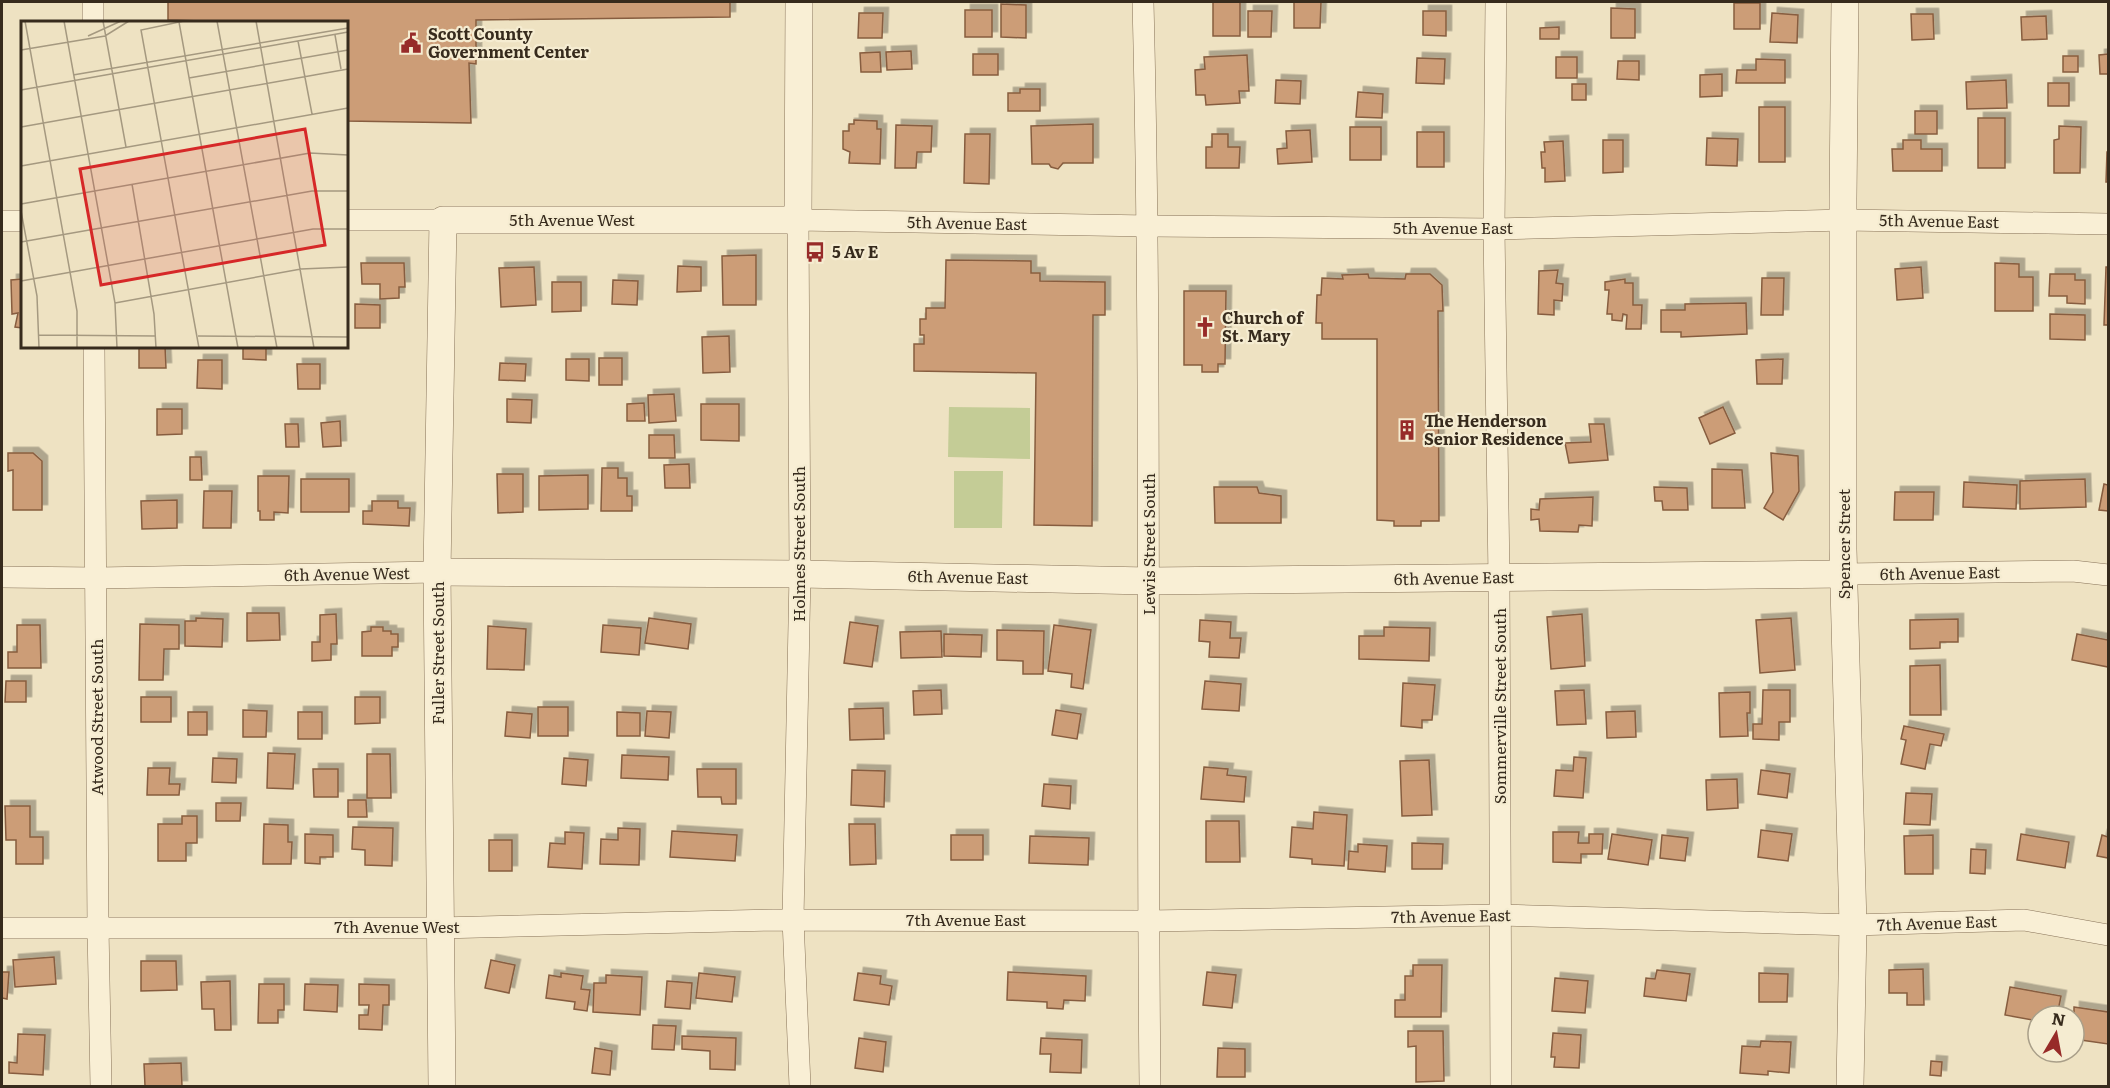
<svg xmlns="http://www.w3.org/2000/svg" width="2110" height="1088" font-family="Literata,serif">
<defs>
<filter id="shadow"><feDropShadow dx="5.5" dy="-5.5" stdDeviation="0" flood-color="#0004"/></filter>
</defs>
<rect width="100%" height="100%" fill="#eee2c2"/>
<g fill="#c4cc96">
<polygon points="949,407 1030,408 1030,459 948,457"/>
<polygon points="954,471 1003,471 1002,528 954,528"/>
</g>
<g fill="#cc9d77" stroke="#875d3f" stroke-width="1.5" filter="url(#shadow)">
<polygon points="168,2 730,2 730,17 476,20 476,64 469,63 471,123 346,121 346,22 202,22 202,21 168,20"/>
<rect x="1213" y="2" width="27" height="34"/>
<polygon points="1294,2 1321,2 1320,28 1294,28"/>
<rect x="1734" y="3" width="26" height="26"/>
<polygon points="1001,4 1026,5 1026,38 1001,37"/>
<polygon points="1611,8 1635,9 1635,38 1611,38"/>
<rect x="965" y="10" width="27" height="27"/>
<polygon points="1248,11 1272,11 1271,37 1248,37"/>
<polygon points="1423,11 1446,11 1446,36 1423,35"/>
<polygon points="859,13 883,13 882,38 858,38"/>
<polygon points="1772,13 1798,15 1797,43 1770,42"/>
<polygon points="1911,14 1933,14 1934,39 1912,40"/>
<polygon points="2046,16 2047,39 2022,40 2021,17"/>
<polygon points="1559,27 1559,39 1540,39 1540,28"/>
<polygon points="911,51 912,69 887,70 886,52"/>
<polygon points="880,52 881,72 861,72 860,53"/>
<rect x="973" y="54" width="25" height="21"/>
<polygon points="2108,54 2108,74 2100,74 2099,55"/>
<polygon points="1247,55 1249,91 1239,91 1240,103 1206,105 1205,95 1196,95 1195,70 1205,69 1204,57"/>
<rect x="2063" y="56" width="15" height="16"/>
<rect x="1556" y="57" width="21" height="21"/>
<polygon points="1417,58 1445,59 1444,84 1416,83"/>
<polygon points="1756,59 1785,60 1785,83 1736,83 1737,70 1756,70"/>
<polygon points="1618,61 1639,61 1639,80 1617,79"/>
<polygon points="1722,74 1722,96 1700,97 1700,75"/>
<polygon points="1276,80 1301,81 1300,104 1275,103"/>
<polygon points="2006,80 2007,108 1967,109 1966,82"/>
<rect x="2048" y="83" width="21" height="23"/>
<rect x="1572" y="84" width="14" height="16"/>
<polygon points="1020,89 1040,89 1040,111 1008,111 1008,93 1020,93"/>
<polygon points="1358,92 1383,94 1382,118 1356,117"/>
<rect x="1759" y="107" width="26" height="55"/>
<rect x="1915" y="111" width="22" height="23"/>
<rect x="1978" y="118" width="27" height="50"/>
<polygon points="854,120 877,121 877,129 881,129 880,164 849,163 850,152 843,149 843,131 849,131 849,124 854,124"/>
<polygon points="1093,124 1093,163 1063,163 1058,169 1051,167 1049,164 1032,164 1031,126"/>
<polygon points="896,125 932,126 931,152 917,152 916,168 895,168"/>
<polygon points="2059,126 2081,127 2080,173 2054,173 2054,140 2059,139"/>
<rect x="1350" y="127" width="31" height="33"/>
<polygon points="1310,130 1312,162 1278,164 1277,149 1287,148 1286,131"/>
<rect x="1417" y="132" width="27" height="35"/>
<polygon points="965,134 990,134 989,184 964,183"/>
<polygon points="1212,134 1228,134 1228,147 1240,147 1239,168 1206,168 1206,147 1212,147"/>
<polygon points="1707,138 1738,139 1737,166 1706,165"/>
<polygon points="1603,140 1623,140 1623,172 1603,173"/>
<polygon points="1903,140 1921,140 1921,149 1942,149 1942,171 1893,171 1892,149 1903,149"/>
<polygon points="1563,141 1565,181 1545,182 1545,168 1542,168 1541,152 1545,152 1544,142"/>
<polygon points="2107,152 2108,152 2108,182 2106,182"/>
<polygon points="756,255 756,305 723,305 722,256"/>
<polygon points="946,260 1031,261 1031,273 1040,273 1040,281 1105,282 1105,315 1093,315 1092,526 1034,525 1036,373 914,371 914,344 924,344 924,335 920,335 920,319 926,319 926,308 945,308"/>
<polygon points="361,263 404,263 405,287 399,287 399,298 380,299 380,284 362,284"/>
<polygon points="1995,263 2019,264 2019,277 2033,277 2033,311 1995,311"/>
<polygon points="678,266 701,267 701,291 677,292"/>
<polygon points="534,267 536,305 501,307 499,268"/>
<polygon points="1921,267 1923,298 1897,300 1895,269"/>
<polygon points="2106,267 2108,267 2108,325 2104,325"/>
<polygon points="1558,270 1556,283 1563,284 1562,301 1554,300 1554,315 1538,314 1539,271"/>
<polygon points="1368,274 1369,278 1405,279 1406,274 1430,274 1442,285 1443,311 1438,311 1439,521 1421,521 1421,526 1394,526 1394,521 1377,520 1377,339 1322,339 1322,323 1316,323 1317,295 1321,295 1322,278 1343,279 1342,275"/>
<polygon points="2050,274 2075,274 2075,280 2085,280 2085,304 2067,303 2067,296 2049,296"/>
<polygon points="1762,278 1784,278 1783,315 1761,315"/>
<polygon points="22,279 22,328 15,327 18,313 12,314 11,280"/>
<polygon points="1625,279 1625,283 1633,283 1633,305 1642,305 1641,329 1626,329 1627,315 1623,314 1622,321 1612,320 1612,314 1607,314 1609,290 1605,290 1605,282"/>
<polygon points="613,280 638,281 637,305 612,304"/>
<polygon points="552,282 581,282 581,311 552,312"/>
<polygon points="1184,291 1226,291 1225,364 1218,364 1218,372 1202,372 1202,365 1184,365"/>
<polygon points="1746,303 1747,334 1681,337 1681,332 1661,332 1661,310 1685,310 1685,304"/>
<polygon points="355,304 380,305 380,328 355,328"/>
<polygon points="2050,314 2085,315 2085,340 2050,339"/>
<polygon points="729,336 730,372 703,373 702,337"/>
<polygon points="139,346 165,346 166,368 139,368"/>
<polygon points="243,346 266,346 266,360 243,359"/>
<rect x="599" y="358" width="23" height="27"/>
<polygon points="566,359 589,359 589,381 566,380"/>
<polygon points="1783,359 1782,384 1757,384 1756,360"/>
<polygon points="198,360 222,360 222,389 197,388"/>
<polygon points="500,363 526,364 525,381 499,380"/>
<polygon points="297,364 320,364 320,389 298,389"/>
<polygon points="674,394 676,421 649,423 648,395"/>
<polygon points="507,399 532,400 531,423 507,422"/>
<polygon points="644,403 645,421 627,421 627,404"/>
<polygon points="701,404 739,404 739,441 701,440"/>
<polygon points="1723,407 1735,433 1710,444 1699,418"/>
<polygon points="157,409 182,409 182,434 157,435"/>
<polygon points="340,421 341,446 323,447 321,423"/>
<polygon points="285,424 298,424 299,447 286,447"/>
<polygon points="1589,424 1604,424 1608,460 1569,463 1565,443 1591,442"/>
<polygon points="649,435 674,435 675,458 649,458"/>
<polygon points="8,453 33,453 42,461 42,510 13,510 13,470 8,471"/>
<polygon points="1771,453 1798,456 1799,491 1783,520 1764,508 1773,492"/>
<polygon points="190,457 201,457 202,480 190,480"/>
<polygon points="689,464 690,488 665,488 664,465"/>
<polygon points="602,468 618,468 618,478 627,478 627,496 632,496 632,511 601,511"/>
<polygon points="1712,469 1742,470 1745,508 1712,508"/>
<polygon points="497,474 523,474 523,512 498,513"/>
<polygon points="588,475 588,509 539,510 539,476"/>
<polygon points="258,476 289,476 288,513 274,512 274,520 260,520 260,511 258,511"/>
<rect x="301" y="479" width="48" height="33"/>
<polygon points="2085,479 2086,507 2020,509 2020,481"/>
<polygon points="1964,482 2017,485 2016,509 1963,507"/>
<polygon points="2104,484 2108,485 2108,511 2099,510"/>
<polygon points="1214,487 1257,487 1259,493 1281,496 1281,523 1215,523"/>
<polygon points="1654,487 1687,488 1688,510 1663,510 1662,501 1655,501"/>
<polygon points="204,491 232,491 231,528 203,528"/>
<polygon points="1895,492 1934,492 1933,520 1894,520"/>
<polygon points="1593,497 1592,526 1579,525 1578,532 1540,531 1539,519 1531,520 1531,509 1539,510 1540,499"/>
<polygon points="177,500 177,528 142,529 141,501"/>
<polygon points="372,501 398,501 398,508 410,508 409,526 363,524 363,511 372,511"/>
<polygon points="247,613 279,613 280,640 247,641"/>
<polygon points="336,614 337,644 331,644 331,660 312,661 312,642 320,642 320,615"/>
<polygon points="1582,614 1585,666 1551,669 1547,617"/>
<polygon points="196,618 223,619 222,647 185,646 185,621 196,621"/>
<polygon points="649,618 691,624 688,649 645,643"/>
<polygon points="1791,618 1795,670 1760,673 1756,620"/>
<polygon points="1958,619 1958,642 1940,642 1940,648 1910,649 1910,620"/>
<polygon points="1200,620 1231,622 1230,638 1241,638 1239,658 1209,657 1210,642 1199,641"/>
<polygon points="850,622 878,626 872,667 844,663"/>
<polygon points="140,624 179,625 179,649 164,649 163,680 139,680"/>
<polygon points="17,625 40,625 41,668 8,668 8,652 17,652"/>
<polygon points="603,625 641,628 639,655 601,652"/>
<polygon points="1054,625 1091,630 1083,689 1071,687 1072,674 1048,671"/>
<polygon points="488,626 526,629 524,670 487,669"/>
<polygon points="371,627 383,627 383,631 391,631 391,634 398,634 398,647 392,647 392,656 362,656 362,632 371,631"/>
<polygon points="1384,627 1430,628 1429,661 1359,659 1359,636 1384,636"/>
<polygon points="997,630 1044,631 1043,674 1023,674 1023,661 997,660"/>
<polygon points="941,631 942,657 901,658 900,632"/>
<polygon points="944,634 982,635 981,657 944,656"/>
<polygon points="2077,634 2108,640 2108,667 2072,660"/>
<polygon points="1940,665 1941,715 1910,715 1910,666"/>
<polygon points="6,681 26,681 26,702 5,702"/>
<polygon points="1205,681 1241,684 1239,711 1202,709"/>
<polygon points="1403,683 1435,685 1432,720 1422,720 1422,728 1401,726"/>
<polygon points="941,690 942,714 914,715 913,691"/>
<polygon points="1584,690 1586,724 1557,725 1555,691"/>
<polygon points="1763,690 1790,690 1790,722 1779,722 1779,740 1753,739 1753,724 1762,724"/>
<polygon points="1750,692 1750,713 1747,713 1748,736 1720,737 1719,693"/>
<rect x="141" y="697" width="30" height="25"/>
<polygon points="355,697 380,697 380,723 355,724"/>
<rect x="538" y="707" width="30" height="29"/>
<polygon points="883,708 884,739 850,740 849,709"/>
<polygon points="243,710 267,711 266,737 243,737"/>
<polygon points="1056,710 1081,714 1077,739 1052,735"/>
<polygon points="647,711 671,712 669,738 645,736"/>
<polygon points="1635,711 1636,737 1607,738 1606,712"/>
<rect x="188" y="712" width="19" height="23"/>
<rect x="298" y="712" width="24" height="27"/>
<polygon points="507,712 532,714 530,738 505,736"/>
<polygon points="617,712 640,713 640,736 617,736"/>
<polygon points="1904,726 1944,734 1941,746 1930,744 1925,769 1901,764 1906,740 1901,739"/>
<polygon points="268,753 295,754 293,789 267,788"/>
<polygon points="367,754 390,754 391,798 367,798"/>
<polygon points="622,755 669,757 668,780 621,778"/>
<polygon points="1574,757 1586,758 1583,798 1554,796 1556,770 1573,771"/>
<polygon points="213,758 237,759 236,783 212,782"/>
<polygon points="564,758 588,760 586,786 562,784"/>
<polygon points="1429,760 1432,815 1402,816 1400,761"/>
<polygon points="1204,767 1228,769 1227,775 1246,777 1244,802 1201,799"/>
<polygon points="148,768 170,768 169,784 180,784 179,795 147,795"/>
<polygon points="313,769 338,769 338,797 314,797"/>
<polygon points="697,769 736,769 736,804 722,804 721,797 698,797"/>
<polygon points="852,770 885,771 884,807 851,805"/>
<polygon points="1761,770 1790,774 1787,798 1758,794"/>
<polygon points="1737,779 1738,808 1707,810 1706,780"/>
<polygon points="1044,784 1071,786 1070,809 1042,806"/>
<polygon points="1906,793 1932,794 1930,825 1904,824"/>
<polygon points="348,800 366,800 367,817 348,817"/>
<polygon points="216,803 241,803 240,821 216,821"/>
<polygon points="5,806 30,806 30,837 43,837 43,864 16,864 16,840 6,840"/>
<polygon points="1314,812 1347,815 1344,866 1312,864 1312,859 1290,857 1292,827 1313,829"/>
<polygon points="182,816 197,816 197,843 186,843 186,861 158,861 158,824 182,824"/>
<polygon points="1206,821 1239,821 1240,862 1206,862"/>
<polygon points="264,824 288,825 288,842 292,842 291,864 263,864"/>
<polygon points="849,824 875,824 876,864 850,865"/>
<polygon points="353,827 393,828 392,866 365,865 365,850 352,849"/>
<polygon points="618,828 640,829 639,865 600,864 601,839 618,840"/>
<polygon points="1761,830 1792,834 1788,861 1758,857"/>
<polygon points="672,831 737,835 735,861 670,857"/>
<polygon points="565,832 584,833 582,869 548,867 550,843 565,844"/>
<polygon points="1553,832 1579,832 1578,843 1589,843 1589,834 1603,834 1602,854 1581,854 1581,863 1553,862"/>
<polygon points="305,834 333,835 333,857 320,857 320,864 305,863"/>
<polygon points="1612,834 1652,840 1648,865 1608,859"/>
<polygon points="2021,834 2069,842 2065,868 2017,860"/>
<rect x="951" y="835" width="32" height="25"/>
<polygon points="1662,835 1688,838 1685,861 1660,858"/>
<polygon points="1933,835 1933,874 1905,874 1904,836"/>
<polygon points="2102,835 2108,837 2108,858 2097,856"/>
<polygon points="1030,836 1089,838 1088,865 1029,863"/>
<rect x="489" y="840" width="23" height="31"/>
<polygon points="1412,843 1443,844 1442,869 1412,869"/>
<polygon points="1358,844 1387,846 1385,872 1348,869 1349,851 1358,852"/>
<polygon points="1971,849 1986,850 1985,874 1970,873"/>
<polygon points="54,957 56,984 15,987 13,960"/>
<polygon points="491,960 515,965 509,993 485,988"/>
<polygon points="141,961 176,961 177,990 141,991"/>
<polygon points="1413,965 1442,965 1441,1017 1395,1017 1395,1000 1405,1000 1405,976 1413,976"/>
<polygon points="1923,969 1924,1005 1907,1005 1907,993 1889,993 1889,970"/>
<polygon points="1657,970 1690,974 1686,1001 1644,996 1646,978 1655,979"/>
<polygon points="2,972 9,972 7,999 2,998"/>
<polygon points="1008,972 1086,976 1085,1001 1064,1000 1063,1009 1047,1008 1047,1002 1007,1000"/>
<polygon points="1207,972 1236,975 1232,1008 1203,1005"/>
<polygon points="561,973 583,976 581,989 590,990 587,1011 574,1009 575,1002 546,998 549,975 561,977"/>
<polygon points="699,973 735,977 732,1002 696,998"/>
<polygon points="858,973 881,976 880,984 892,986 889,1005 854,1000"/>
<polygon points="1759,973 1788,974 1787,1002 1759,1002"/>
<polygon points="606,975 642,977 640,1015 593,1012 594,983 606,983"/>
<polygon points="1555,978 1588,981 1585,1013 1552,1011"/>
<polygon points="230,981 231,1030 215,1030 214,1009 202,1009 201,982"/>
<polygon points="667,981 692,983 690,1009 665,1007"/>
<polygon points="259,984 284,984 284,1010 278,1010 278,1023 258,1023"/>
<polygon points="305,984 338,985 337,1012 304,1010"/>
<polygon points="359,984 389,985 389,1005 383,1005 382,1030 359,1029 359,1015 368,1015 369,1005 359,1005"/>
<polygon points="2010,987 2061,996 2057,1016 2038,1016 2038,1021 2005,1015"/>
<polygon points="2074,1007 2108,1012 2108,1044 2074,1039"/>
<polygon points="653,1025 676,1026 674,1050 652,1049"/>
<polygon points="1408,1031 1443,1031 1444,1081 1416,1082 1416,1046 1408,1047"/>
<polygon points="1553,1033 1581,1035 1579,1068 1554,1067 1555,1057 1551,1057"/>
<polygon points="18,1034 45,1035 43,1075 9,1073 9,1062 17,1063"/>
<polygon points="682,1036 736,1038 735,1070 710,1069 710,1051 682,1049"/>
<polygon points="859,1038 886,1042 883,1072 855,1068"/>
<polygon points="1041,1038 1082,1040 1081,1073 1050,1072 1051,1054 1040,1054"/>
<polygon points="1761,1041 1791,1042 1789,1073 1768,1071 1768,1075 1740,1073 1742,1046 1760,1047"/>
<polygon points="595,1048 612,1051 610,1075 592,1073"/>
<polygon points="1218,1048 1245,1049 1245,1077 1217,1077"/>
<polygon points="1931,1061 1942,1062 1941,1076 1930,1075"/>
<polygon points="181,1063 182,1086 145,1086 144,1064"/>
</g>
<g fill="none" stroke-linecap="round" stroke-linejoin="round">
<g stroke="#887359" stroke-width="22">
<g id="minor">
<path d="M1143,2C1152,363 1146,725 1150,1086"/>
<polyline points="1496,2 1494,229 1499,578 1501,1086"/>
<polyline points="93,22 93,2"/>
<polyline points="346,220 443,220"/>
<polyline points="2,221 22,221"/>
<polyline points="94,346 98,927 101,1086"/>
<polyline points="1843,574 2073,571 2108,575"/>
<polyline points="2,577 97,578 437,572"/>
<polyline points="2,928 439,928 773,920 1148,921 1500,915 1853,925 2024,920 2108,935"/>
<polyline points="800,1086 793,919 800,574 798,220 1149,226 1494,229 1844,220 2108,224"/>
</g>
</g>
<g stroke="#887359" stroke-width="28">
<g id="tertiary">
<polyline points="1845,2 1843,198 1843,549 1853,925 1850,1086"/>
<polyline points="437,572 800,574 1148,581 1843,574"/>
<polyline points="442,1086 437,572 443,220 798,220 799,2"/>
</g>
</g>
<use href="#minor" stroke="#f9efd5" stroke-width="21"/>
<use href="#tertiary" stroke="#f9efd5" stroke-width="27"/>
</g>
<defs>
<g id="civic-bare" transform="scale(1.62)"><path d="M-.6-6.5H3V-4.5H.6V-3L4-1V1h2V6H-6V1h2V-1L-.6-3ZM-1.2 2.5V6h2.4V2.5Z" fill="#972b29" stroke="#f5ecd1" stroke-width="2.5" paint-order="stroke"/></g>
<g id="bus-bare" transform="scale(1.62)"><path d="M-5-6H5V4H4V6H2V4H-2V6H-4V4H-5ZM-3.5-4V0h7V-4ZM-3.5 1.2v1.5H-2V1.2ZM2 1.2v1.5H3.5V1.2Z" fill="#972b29" stroke="#f5ecd1" stroke-width="2.5" paint-order="stroke"/></g>
<g id="church-bare" transform="scale(1.62)"><path d="M-1.2-6h2.4v3.5h3.3v2.4h-3.3V6h-2.4V-.1h-3.3v-2.4h3.3Z" fill="#972b29" stroke="#f5ecd1" stroke-width="2.5" paint-order="stroke"/></g>
<g id="building-bare" transform="scale(1.62)"><path d="M-4-6H4V6H1V3H-1V6H-4ZM-2.5-4.3h1.7v1.8h-1.7ZM.8-4.3h1.7v1.8H.8ZM-2.5-1h1.7V.8h-1.7ZM.8-1h1.7V.8H.8Z" fill="#972b29" stroke="#f5ecd1" stroke-width="2.5" paint-order="stroke"/></g>
</defs>
<g fill-rule="evenodd">
<use href="#civic-bare" x="411" y="43"/>
<use href="#bus-bare" x="815" y="252"/>
<use href="#church-bare" x="1205" y="327"/>
<use href="#building-bare" x="1407" y="430"/>
</g>
<g text-anchor="middle" stroke-width="4.5" stroke-linejoin="round" paint-order="stroke">
<g font-size="16" font-weight="bold" fill="#372b1d" stroke="#f5ecd1" text-anchor="start">
<text x="428" y="40">Scott County<tspan x="428" dy="18">Government Center</tspan></text>
<text x="832" y="258">5 Av E</text>
<text x="1222" y="324">Church of<tspan x="1222" dy="18">St. Mary</tspan></text>
<text x="1424" y="427">The Henderson<tspan x="1424" dy="18">Senior Residence</tspan></text>
</g>
<g font-size="16" fill="#372b1d" stroke="#f5ecd1">
<text x="572" y="226">5th Avenue West</text>
<text transform="translate(1939 221) rotate(1)" y="6">5th Avenue East</text>
<text transform="translate(967 223) rotate(1)" y="6">5th Avenue East</text>
<text x="1453" y="234">5th Avenue East</text>
<text transform="translate(799 544) rotate(-90)" y="6">Holmes Street South</text>
<text transform="translate(1149 544) rotate(-90)" y="6">Lewis Street South</text>
<text transform="translate(1844 544) rotate(-90)" y="6">Spencer Street</text>
<text transform="translate(1940 573) rotate(-1)" y="6">6th Avenue East</text>
<text transform="translate(347 574) rotate(-1)" y="6">6th Avenue West</text>
<text transform="translate(968 577) rotate(1)" y="6">6th Avenue East</text>
<text transform="translate(1454 578) rotate(-1)" y="6">6th Avenue East</text>
<text transform="translate(438 653) rotate(-90)" y="6">Fuller Street South</text>
<text transform="translate(1500 706) rotate(-90)" y="6">Sommerville Street South</text>
<text transform="translate(97 717) rotate(-90)" y="6">Atwood Street South</text>
<text transform="translate(1451 916) rotate(-1)" y="6">7th Avenue East</text>
<text x="966" y="926">7th Avenue East</text>
<text transform="translate(1937 923) rotate(-2)" y="6">7th Avenue East</text>
<text x="397" y="933">7th Avenue West</text>
</g>
</g>
<g transform="translate(21 21)">
<rect width="327" height="327" fill="#eee2c2"/>
<path fill="none" stroke="#a59980" stroke-width="1.5" d="M4,0L56,290V327M43,0L94,282L96,327M82,0L105,126M163,0L120,9L178,327M196,0L256,327M235,0L293,327M158,1L217,327M314,14L320,48M67,15L100,0M277,20L291,93M0,29L84,15L108,0M52,54L327,7M168,57L327,29M0,69L327,11M0,106L327,48M0,145L327,87M111,163L133,293L135,327M0,183L289,132L327,134M0,190L16,275L18,327M0,221L291,170H327M0,260L292,208H327M94,282L280,248L327,246M18,314L135,315M177,315L327,316"/>
<path fill="#d62828" fill-opacity="0.15" stroke="#d62828" stroke-width="3" d="M284,108L304,224L80,264L59,148Z"/>
<rect width="327" height="327" fill="none" stroke="#372b1d" stroke-width="3"/>
</g>
<rect width="2110" height="1088" fill="none" stroke="#372b1d" stroke-width="6"/>
<g transform="translate(2056 1034) rotate(10)"><circle r="28" fill="#f5ecd1" stroke="#a99f89" stroke-width="1.5"/>
<path d="M0-4.5L10 22L0 15L-10 22Z" fill="#972b29"/>
<text y="-9" font-size="16" font-weight="bold" text-anchor="middle" fill="#372b1d">N</text>
</g>
</svg>
